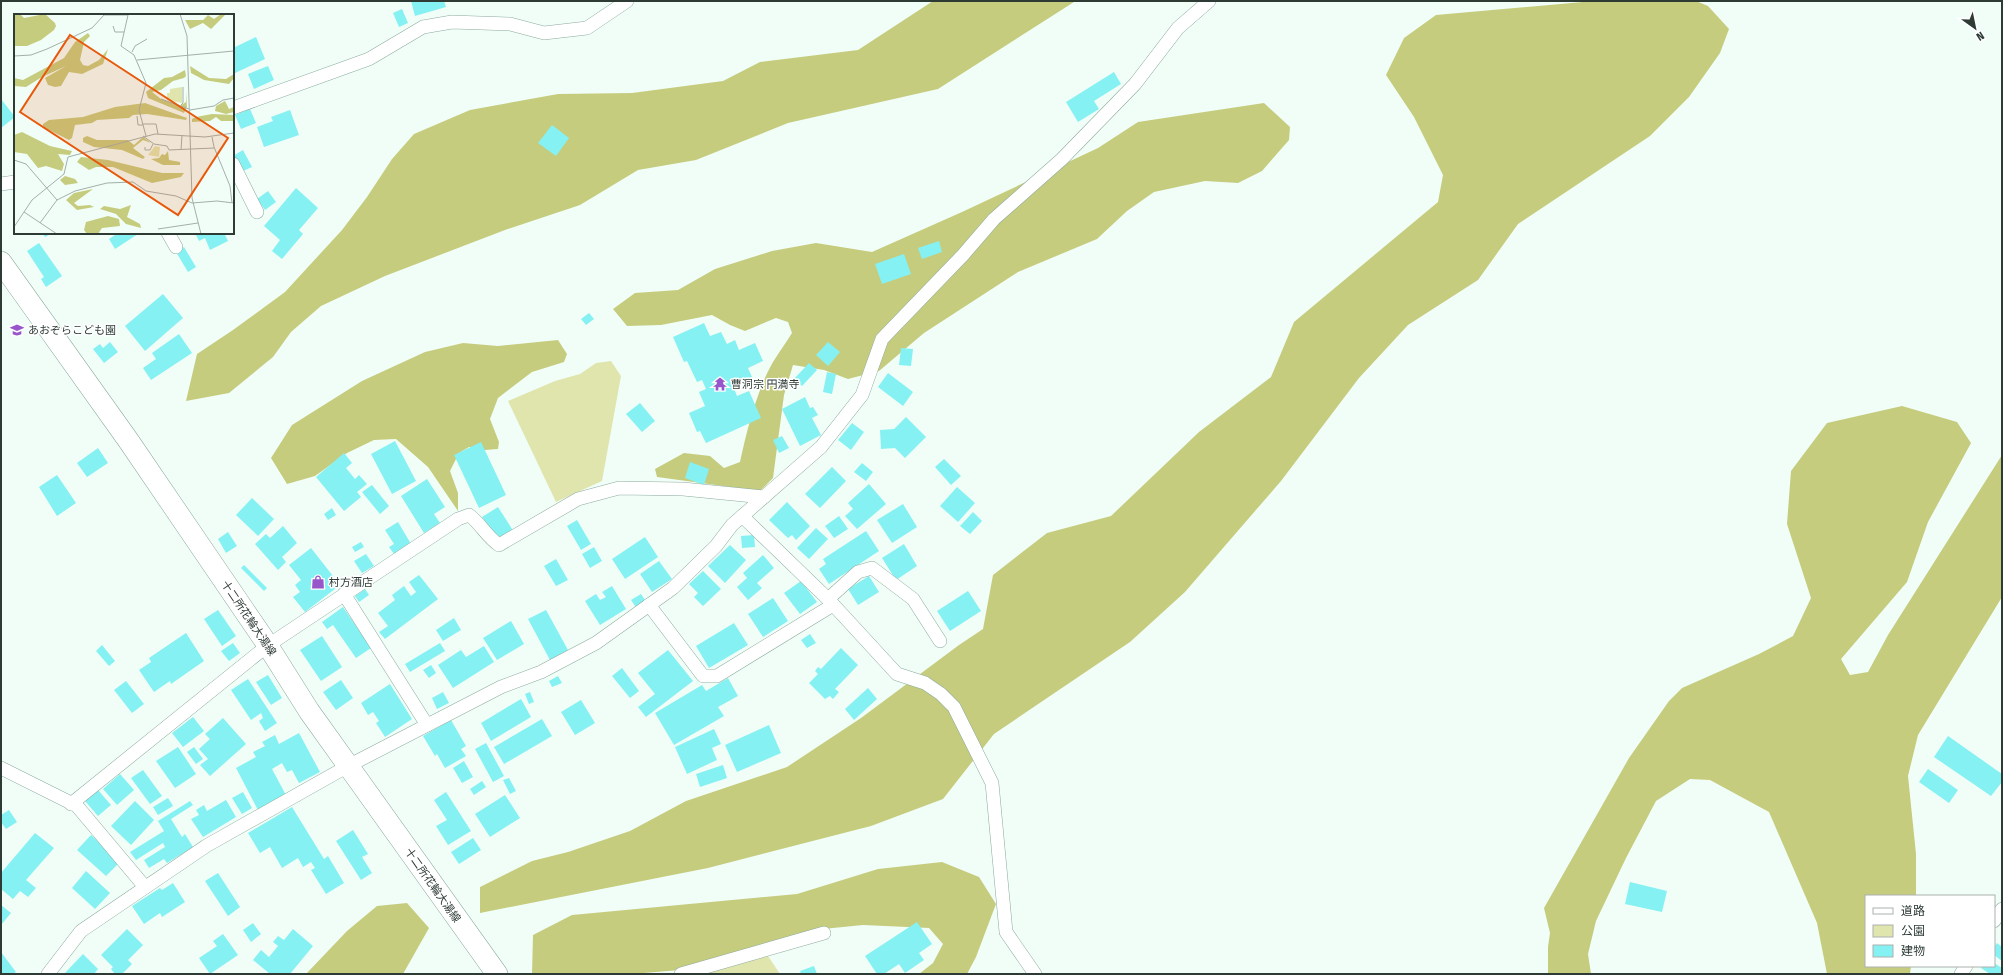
<svg xmlns="http://www.w3.org/2000/svg" width="2003" height="975" font-family="'Fira Sans Condensed','Noto Sans JP',sans-serif">
<rect width="100%" height="100%" fill="#f1fef8"/>
<g fill="#e0e5ae">
<polygon points="611,361 621,376 602,481 556,502 508,401 555,381 580,374 596,363"/>
<polygon points="766,953 780,974 703,974"/>
</g>
<g fill="#c6cc7e">
<polygon points="933,1 1080,1 1074,2 938,89 788,123 696,160 638,170 580,205 505,230 385,276 321,306 291,332 273,357 229,393 186,401 197,354 233,330 285,292 342,230 367,197 392,159 414,134 470,110 558,94 632,93 723,81 760,62 858,50"/>
<polygon points="1594,1 1696,1 1708,6 1729,29 1720,53 1689,97 1650,136 1518,224 1478,280 1408,325 1359,378 1281,481 1185,592 1130,642 994,734 943,799 871,826 708,868 480,913 480,887 532,861 568,852 630,831 686,801 787,767 861,718 959,645 983,629 993,575 1047,533 1111,516 1199,432 1271,377 1294,322 1438,202 1443,175 1414,117 1386,75 1404,38 1436,15"/>
<path d="M1264,103L1290,127L1289,140L1262,171L1238,183L1205,181L1154,192L1127,211L1097,239L1018,272L924,333L879,371L848,379L824,370L793,365L784,395L773,478L760,491L657,477L655,469L684,453L710,456L724,468L740,462C747,430 757,390 773,362C779,352 786,343 792,333L788,322L776,318L745,331L730,325L712,315L661,325L627,326L613,309L635,293L678,290L715,269L772,251L816,243L872,252L962,212L1098,148L1138,122Z"/>
<polygon points="558,340 567,354 564,362 532,372 498,398 490,419 499,442 498,449 485,450 469,447 459,453 450,471 458,493 458,511 428,467 396,439 374,440 347,453 315,476 287,484 271,458 292,425 362,381 425,352 463,343 498,346"/>
<polygon points="1902,406 1957,422 1971,443 1928,522 1907,582 1841,659 1850,675 1868,672 1888,635 2002,455 2002,597 1918,735 1908,776 1916,854 1916,896 1866,896 1866,966 1911,966 1910,974 1827,974 1817,923 1769,812 1710,780 1690,779 1656,801 1626,858 1596,921 1588,954 1591,974 1548,974 1548,947 1550,933 1544,908 1629,758 1669,701 1682,688 1759,654 1793,636 1811,598 1787,524 1791,471 1827,423"/>
<polygon points="942,862 979,877 996,904 976,957 967,974 919,974 933,963 943,944 929,928 863,925 823,929 705,968 631,974 532,974 533,935 572,915 797,894 878,869"/>
<polygon points="407,903 429,928 403,974 306,974 347,931 377,906"/>
</g>
<g fill="#85f1f2">
<polygon points="411,1 444,1 446,7 415,16"/>
<polygon points="402,9 408,23 399,27 393,13"/>
<polygon points="256,37 265,59 233,74 233,48"/>
<polygon points="268,66 274,80 254,89 248,74"/>
<polygon points="1114,72 1121,84 1094,101 1099,109 1078,122 1066,102"/>
<polygon points="1,99 15,117 1,128"/>
<polygon points="250,109 256,123 241,129 235,115"/>
<polygon points="290,110 299,135 264,147 257,127 273,121 271,117"/>
<polygon points="552,125 569,138 556,156 538,143"/>
<polygon points="243,150 252,167 241,172 233,156"/>
<polygon points="296,188 318,208 299,230 303,234 282,259 272,251 280,240 264,226"/>
<polygon points="268,191 276,202 265,210 257,199"/>
<polygon points="42,233 52,233 45,237"/>
<polygon points="118,233 137,233 138,234 115,249 109,239"/>
<polygon points="195,233 224,233 228,241 210,250 205,238 199,241"/>
<polygon points="939,241 942,252 922,259 918,248"/>
<polygon points="39,243 62,276 46,287 41,279 44,277 27,251"/>
<polygon points="184,247 196,267 188,272 176,252"/>
<polygon points="904,254 911,274 882,284 875,264"/>
<polygon points="163,294 183,318 145,351 125,326"/>
<polygon points="589,313 594,319 586,325 581,319"/>
<polygon points="704,323 710,336 721,332 727,344 735,340 739,350 755,343 763,361 748,368 752,377 733,386 737,396 749,391 761,418 706,443 700,431 697,432 689,413 705,406 699,392 706,389 702,380 697,382 687,361 684,362 673,337"/>
<polygon points="179,334 192,353 151,380 143,368 156,359 152,353"/>
<polygon points="110,342 118,352 104,363 93,349 100,344 103,348"/>
<polygon points="828,342 840,352 828,366 816,355"/>
<polygon points="901,348 913,349 911,366 899,365"/>
<polygon points="809,363 817,370 802,386 794,379"/>
<polygon points="827,372 836,374 832,394 823,392"/>
<polygon points="888,373 913,392 903,406 878,387"/>
<polygon points="805,397 810,408 813,407 818,415 812,418 821,435 800,446 782,409"/>
<polygon points="640,403 655,421 642,432 626,414"/>
<polygon points="906,417 926,437 905,458 895,448 881,449 880,430 894,429"/>
<polygon points="852,423 864,432 851,450 838,440"/>
<polygon points="782,436 789,448 779,453 773,440"/>
<polygon points="395,441 416,481 392,494 371,454"/>
<polygon points="481,442 506,495 479,508 454,455"/>
<polygon points="98,448 108,463 87,477 77,463"/>
<polygon points="344,453 352,463 346,468 355,479 359,475 367,484 357,492 361,497 344,511 316,477"/>
<polygon points="944,459 961,476 951,485 935,467"/>
<polygon points="690,462 709,469 704,485 685,478"/>
<polygon points="862,463 873,472 866,481 854,472"/>
<polygon points="832,467 846,481 820,508 805,494"/>
<polygon points="57,475 76,503 57,516 39,487"/>
<polygon points="427,479 445,507 434,514 440,523 424,533 401,496"/>
<polygon points="869,484 886,504 857,529 845,516 853,509 848,503"/>
<polygon points="372,485 389,506 380,514 362,492"/>
<polygon points="957,487 975,503 958,522 940,506"/>
<polygon points="252,498 274,519 258,536 236,515"/>
<polygon points="787,502 810,526 796,540 792,535 788,538 769,520"/>
<polygon points="903,504 917,527 892,543 877,520"/>
<polygon points="498,507 514,532 499,542 482,517"/>
<polygon points="332,508 336,515 328,520 324,514"/>
<polygon points="973,512 982,521 970,534 960,526"/>
<polygon points="839,516 848,529 834,538 825,526"/>
<polygon points="577,520 591,544 581,550 567,526"/>
<polygon points="398,522 411,544 394,554 389,547 394,544 385,530"/>
<polygon points="283,526 297,543 282,557 286,562 278,570 255,544 266,534 270,538"/>
<polygon points="816,528 828,539 809,559 797,548"/>
<polygon points="866,531 879,551 829,584 819,569 826,564 823,559"/>
<polygon points="228,532 237,546 226,553 218,539"/>
<polygon points="754,535 755,547 742,548 741,536"/>
<polygon points="645,537 658,557 625,579 612,559"/>
<polygon points="361,542 364,547 355,552 352,547"/>
<polygon points="904,544 917,566 896,580 882,558"/>
<polygon points="730,545 746,560 725,583 708,566"/>
<polygon points="594,547 602,561 590,568 582,554"/>
<polygon points="311,548 340,585 305,612 293,597 300,592 295,585 301,580 289,565"/>
<polygon points="366,554 374,566 362,573 354,561"/>
<polygon points="763,555 774,568 757,583 762,588 748,600 737,587 747,578 743,573"/>
<polygon points="556,559 568,580 556,586 544,566"/>
<polygon points="659,561 672,579 652,592 640,574"/>
<polygon points="244,565 267,588 264,591 241,568"/>
<polygon points="703,571 721,589 703,606 694,597 698,593 689,584"/>
<polygon points="419,575 438,599 385,639 379,632 388,626 378,613 395,600 392,595 404,586 411,596 416,592 409,582"/>
<polygon points="869,576 879,592 858,605 848,589"/>
<polygon points="801,581 817,602 800,614 784,593"/>
<polygon points="612,586 626,609 600,625 585,601 596,594 600,600 606,597 602,592"/>
<polygon points="365,589 369,595 359,602 355,596"/>
<polygon points="968,591 981,611 950,631 937,611"/>
<polygon points="641,594 647,603 637,609 631,600"/>
<polygon points="773,598 788,621 763,637 748,614"/>
<polygon points="343,607 371,648 356,658 333,625 327,629 322,622"/>
<polygon points="218,610 236,636 222,646 204,619"/>
<polygon points="546,610 568,650 550,660 528,619"/>
<polygon points="454,618 461,630 443,641 436,630"/>
<polygon points="511,621 524,644 497,660 483,638"/>
<polygon points="734,623 748,645 709,668 696,646"/>
<polygon points="186,633 204,661 171,684 170,681 154,692 139,670 151,662 149,658"/>
<polygon points="810,634 816,643 807,648 801,640"/>
<polygon points="322,636 342,667 321,681 300,650"/>
<polygon points="233,643 240,653 229,661 221,651"/>
<polygon points="440,643 445,651 410,672 405,664"/>
<polygon points="102,645 115,661 109,666 96,651"/>
<polygon points="484,646 494,662 453,688 438,665 461,650 466,657"/>
<polygon points="841,648 858,665 835,689 839,692 833,699 830,696 825,699 809,683 818,674 815,671 818,667 821,669"/>
<polygon points="668,650 693,681 646,717 638,707 655,694 638,673"/>
<polygon points="431,665 436,673 429,678 423,670"/>
<polygon points="622,668 639,691 630,698 612,676"/>
<polygon points="268,675 282,698 271,705 256,682"/>
<polygon points="558,676 562,683 552,687 549,681"/>
<polygon points="728,678 738,696 718,707 724,716 674,745 655,713 702,685 706,691"/>
<polygon points="248,679 277,723 265,731 259,721 263,718 261,713 251,720 231,690"/>
<polygon points="341,680 353,698 336,710 323,692"/>
<polygon points="126,681 144,704 132,713 114,690"/>
<polygon points="390,684 412,719 385,737 376,723 379,721 373,712 368,715 361,703"/>
<polygon points="868,688 877,699 854,720 845,709"/>
<polygon points="443,692 449,703 437,709 432,698"/>
<polygon points="530,692 534,702 529,704 525,694"/>
<polygon points="521,699 531,717 491,741 481,723"/>
<polygon points="581,700 595,723 575,735 561,712"/>
<polygon points="193,717 204,731 183,747 172,733"/>
<polygon points="223,718 246,744 210,776 200,765 208,759 199,749 210,739 205,734"/>
<polygon points="542,719 552,736 504,764 494,747"/>
<polygon points="451,720 466,746 461,749 466,756 445,768 437,754 435,756 423,736"/>
<polygon points="769,725 781,753 737,772 725,745"/>
<polygon points="714,729 721,744 712,748 717,760 687,774 675,747"/>
<polygon points="299,733 320,772 299,783 292,770 287,772 282,763 272,769 287,797 259,812 236,768 256,757 253,752 265,746 262,742 275,735 279,744"/>
<polygon points="1948,736 2002,774 2002,782 1991,796 1934,757"/>
<polygon points="486,743 504,776 493,782 475,749"/>
<polygon points="178,747 196,774 175,788 156,761"/>
<polygon points="194,747 203,759 196,764 187,752"/>
<polygon points="464,761 473,777 462,783 453,768"/>
<polygon points="723,765 727,778 700,787 696,774"/>
<polygon points="1928,769 1958,790 1949,803 1919,782"/>
<polygon points="143,770 162,796 150,804 131,778"/>
<polygon points="120,774 134,790 117,805 103,789"/>
<polygon points="509,778 516,791 510,794 503,780"/>
<polygon points="482,781 486,787 474,795 470,789"/>
<polygon points="98,790 111,805 98,816 85,801"/>
<polygon points="243,792 252,808 242,814 232,798"/>
<polygon points="446,792 471,831 448,845 436,826 447,820 434,800"/>
<polygon points="505,795 520,818 490,837 475,814"/>
<polygon points="168,798 173,806 158,815 153,807"/>
<polygon points="226,800 236,817 203,837 191,819 199,815 196,810 204,805 207,811"/>
<polygon points="135,801 154,820 131,845 111,826"/>
<polygon points="190,801 193,805 171,819 182,837 185,834 193,847 167,863 164,859 149,868 144,860 165,847 163,843 136,860 130,852 164,831 158,821"/>
<polygon points="292,807 324,859 328,856 344,883 326,894 311,870 315,868 311,862 303,867 298,858 282,868 270,847 260,853 248,833"/>
<polygon points="9,810 17,822 6,829 1,822 1,815"/>
<polygon points="353,830 368,854 362,857 372,873 361,880 336,841"/>
<polygon points="35,833 54,848 26,880 36,888 28,897 20,891 13,899 1,889 1,873"/>
<polygon points="91,835 120,862 106,876 77,850"/>
<polygon points="473,838 481,850 459,864 451,852"/>
<polygon points="86,871 110,893 95,909 72,888"/>
<polygon points="218,873 240,907 228,916 205,881"/>
<polygon points="1630,882 1667,891 1662,912 1625,904"/>
<polygon points="173,883 185,902 162,917 160,913 144,924 132,906 160,888 162,890"/>
<polygon points="1,905 11,913 1,925"/>
<polygon points="917,922 932,944 919,953 924,960 905,973 899,964 884,974 877,974 865,956"/>
<polygon points="253,923 261,934 251,942 243,930"/>
<polygon points="127,929 143,945 128,960 132,964 122,974 115,974 111,969 113,967 101,955"/>
<polygon points="293,929 313,946 290,974 270,974 253,960 261,950 269,957 278,946 273,942 278,936 284,940"/>
<polygon points="223,934 238,955 210,974 199,958 217,946 213,941"/>
<polygon points="1997,943 2002,947 2002,961 1994,955 1994,947"/>
<polygon points="1,952 16,972 13,974 1,974"/>
<polygon points="83,954 98,969 94,974 67,974 65,973"/>
<polygon points="1994,963 2002,968 2002,974 1990,974 1981,968 1982,966 1994,966"/>
<polygon points="814,966 817,974 801,974 800,971"/>
</g>
<g fill="none" stroke-linecap="round" stroke-linejoin="round">
<g stroke="#8cab9e" stroke-width="14">
<g id="minor">
<polyline points="233,108 369,59 423,27 452,22 510,24 544,33 587,28 627,1"/>
<polyline points="233,164 257,212"/>
<polyline points="1,184 15,182"/>
<polyline points="168,233 176,247"/>
<polyline points="742,516 828,599 897,674 925,683 941,694 954,707 992,783 1006,932 1035,974"/>
<polyline points="344,594 427,725"/>
<polyline points="828,599 858,572 872,568 913,599 940,641"/>
<polyline points="649,605 703,676 717,676 833,605"/>
<polyline points="1,768 77,806 145,887"/>
<path d="M71,804L267,646L458,519L469,515C481,524 487,537 499,545L578,499L619,488L683,489L764,497"/>
<polyline points="1994,921 2002,909"/>
<polyline points="48,974 81,931 206,846 348,766 501,687 541,672 596,643 673,588 716,546 732,525 821,447 862,395 882,339 963,255 994,219 1062,159 1135,84 1178,28 1209,1"/>
<polyline points="681,974 824,933"/>
<polyline points="1961,974 1966,966"/>
</g>
</g>
<g stroke="#8cab9e" stroke-width="22">
<polyline id="primary" points="1,262 128,440 263,638 309,711 497,974"/>
</g>
<use href="#minor" stroke="#fff" stroke-width="13"/>
<use href="#primary" stroke="#fff" stroke-width="21"/>
</g>
<defs>
<g id="school-bare" transform="scale(1.08)"><path d="M0-5L7-2L0 1L-7-2ZM-4 1L0 2.5L4 1V4Q0 6-4 4Z" fill="#9856cb" stroke="#fff" stroke-width="2.5" paint-order="stroke"/></g>
<g id="temple-bare" transform="scale(1.08)"><path d="M0-6L5-2H3V0L6.5 2.5H4V6H1.5V3h-3V6H-4V2.5H-6.5L-3 0V-2H-5Z" fill="#9856cb" stroke="#fff" stroke-width="2.5" paint-order="stroke"/></g>
<g id="shop-bare" transform="scale(1.08)"><path d="M-5-2.5h2.3a2.7 3.5 0 0 1 5.4 0H5L5.5 6h-11ZM-1.5-2.5h3a1.5 2.3 0 0 0-3 0Z" fill="#9856cb" stroke="#fff" stroke-width="2.5" paint-order="stroke"/></g>
</defs>
<g fill-rule="evenodd">
<use href="#school-bare" x="17" y="330"/>
<use href="#temple-bare" x="720" y="384"/>
<use href="#shop-bare" x="318" y="582"/>
</g>
<g text-anchor="middle" stroke-width="3" stroke-linejoin="round" paint-order="stroke">
<g font-size="11" fill="#2e3b35" stroke="#fff" text-anchor="start">
<text x="28" y="334">あおぞらこども園</text>
<text x="731" y="388">曹洞宗 円満寺</text>
<text x="329" y="586">村方酒店</text>
</g>
<g font-size="11" fill="#2e3b35" stroke="#fff">
<text transform="translate(249 618) rotate(56)" y="4">十二所花輪大湯線</text>
<text transform="translate(433 885) rotate(55)" y="4">十二所花輪大湯線</text>
</g>
</g>
<g transform="translate(14 14)">
<rect width="220" height="220" fill="#f1fef8"/>
<path d="M168,73V89L153,86V79H156V75ZM141,132L146,133L145,143L134,141Z" fill="#e0e5ae"/>
<path d="M0,0H6L10,4L31,0L41,9L42,12L40,16L27,26L13,32H0ZM207,0L211,1L197,15L189,9L176,15L171,6H189L194,1L200,5ZM74,19L76,22L70,28L66,46L69,51L74,52L85,46L94,35L89,50L68,60L55,58L47,72L41,73L34,71L31,64L52,52L28,63L12,73L0,72V64L9,66L50,44L61,28ZM176,52L195,64L212,65L220,60V64L215,70L190,66L177,59ZM171,56L172,62L170,64L159,67L147,76L138,78L147,85L166,92L172,88V77L173,93L170,99L134,84L132,78L150,64L158,63ZM211,87L215,95L220,93V98L212,100L201,97L202,92ZM131,89L173,104L172,106L133,100L119,101L115,104L83,106L78,109L61,111L58,124L55,126L29,113V110L35,106L69,103L101,93ZM198,100L220,101V107H207L202,103L196,107L178,108V105L182,103ZM8,118L36,132L58,137L56,141L44,140L50,150L48,157L32,152L24,154L13,140L0,138V121ZM73,122L83,126H114L120,131L129,123L137,129L129,126L119,134L131,143L129,145L108,136L80,133L69,128V124ZM154,137L155,146L166,148V151H149L137,145L145,144L148,140L151,141ZM67,143L94,146L148,159H170L167,163L138,169L99,153H82L75,156L63,148ZM51,162L61,165L64,169L51,171L46,166ZM79,175L60,189L64,192L76,191L80,193L63,196L52,186L60,179ZM117,191L113,203L126,210L127,214L112,210L102,200L86,195L90,192L106,195ZM94,202L105,205L106,212L88,214L84,220H73L70,216L72,208Z" fill="#c6cc7e"/>
<path fill="none" stroke="#a3b0aa" stroke-width="1" d="M114,0H132M166,0L173,22L178,184L187,220M90,1H114L107,32L120,41L132,69L125,96L132,122M99,12L101,18H110M118,38L121,32L133,25M0,42L17,41L33,35L78,14L91,0M123,46L220,37M147,85L175,95M167,91L169,89V73M176,96L200,92L209,86L220,84M123,102L124,111H129M129,110H142L144,120M129,122L140,130L153,132L155,136L200,134M198,123L200,133L216,172L218,189M131,133V136H136L139,130M167,136L168,121M0,146L12,150L43,186M10,198L43,220M26,209L43,186L61,177L93,169L119,168L132,177L162,182L178,189L203,187L220,189M0,213L18,186L50,160L54,143L141,120L191,123L220,119M144,215L184,209"/>
<path fill="#e8590c" fill-opacity="0.15" stroke="#e8590c" stroke-width="2" d="M56,21L214,124L164,201L6,98Z"/>
<rect width="220" height="220" fill="none" stroke="#2e3b35" stroke-width="2"/>
</g>
<rect width="2003" height="975" fill="none" stroke="#2e3b35" stroke-width="4"/>
<rect x="1865" y="895" width="130" height="72" fill="#ffffff" stroke="#abb1ae"/>
<rect x="1873" y="908" width="20" height="6" fill="#ffffff" stroke="#abb1ae"/>
<text x="1901" y="915" font-size="12" fill="#2e3b35">道路</text>
<rect x="1873" y="925" width="20" height="12" fill="#e0e5ae" stroke="#abb1ae"/>
<text x="1901" y="935" font-size="12" fill="#2e3b35">公園</text>
<rect x="1873" y="945" width="20" height="12" fill="#85f1f2" stroke="#abb1ae"/>
<text x="1901" y="955" font-size="12" fill="#2e3b35">建物</text>
<g transform="translate(1975 28) rotate(147)" stroke="#ffffff" stroke-width="3" paint-order="stroke">
<path d="M0-3L7 15L0 10L-7 15Z" fill="#2e3b35"/>
<text y="-6" font-size="11" font-weight="bold" text-anchor="middle" fill="#2e3b35">N</text>
</g>
</svg>
